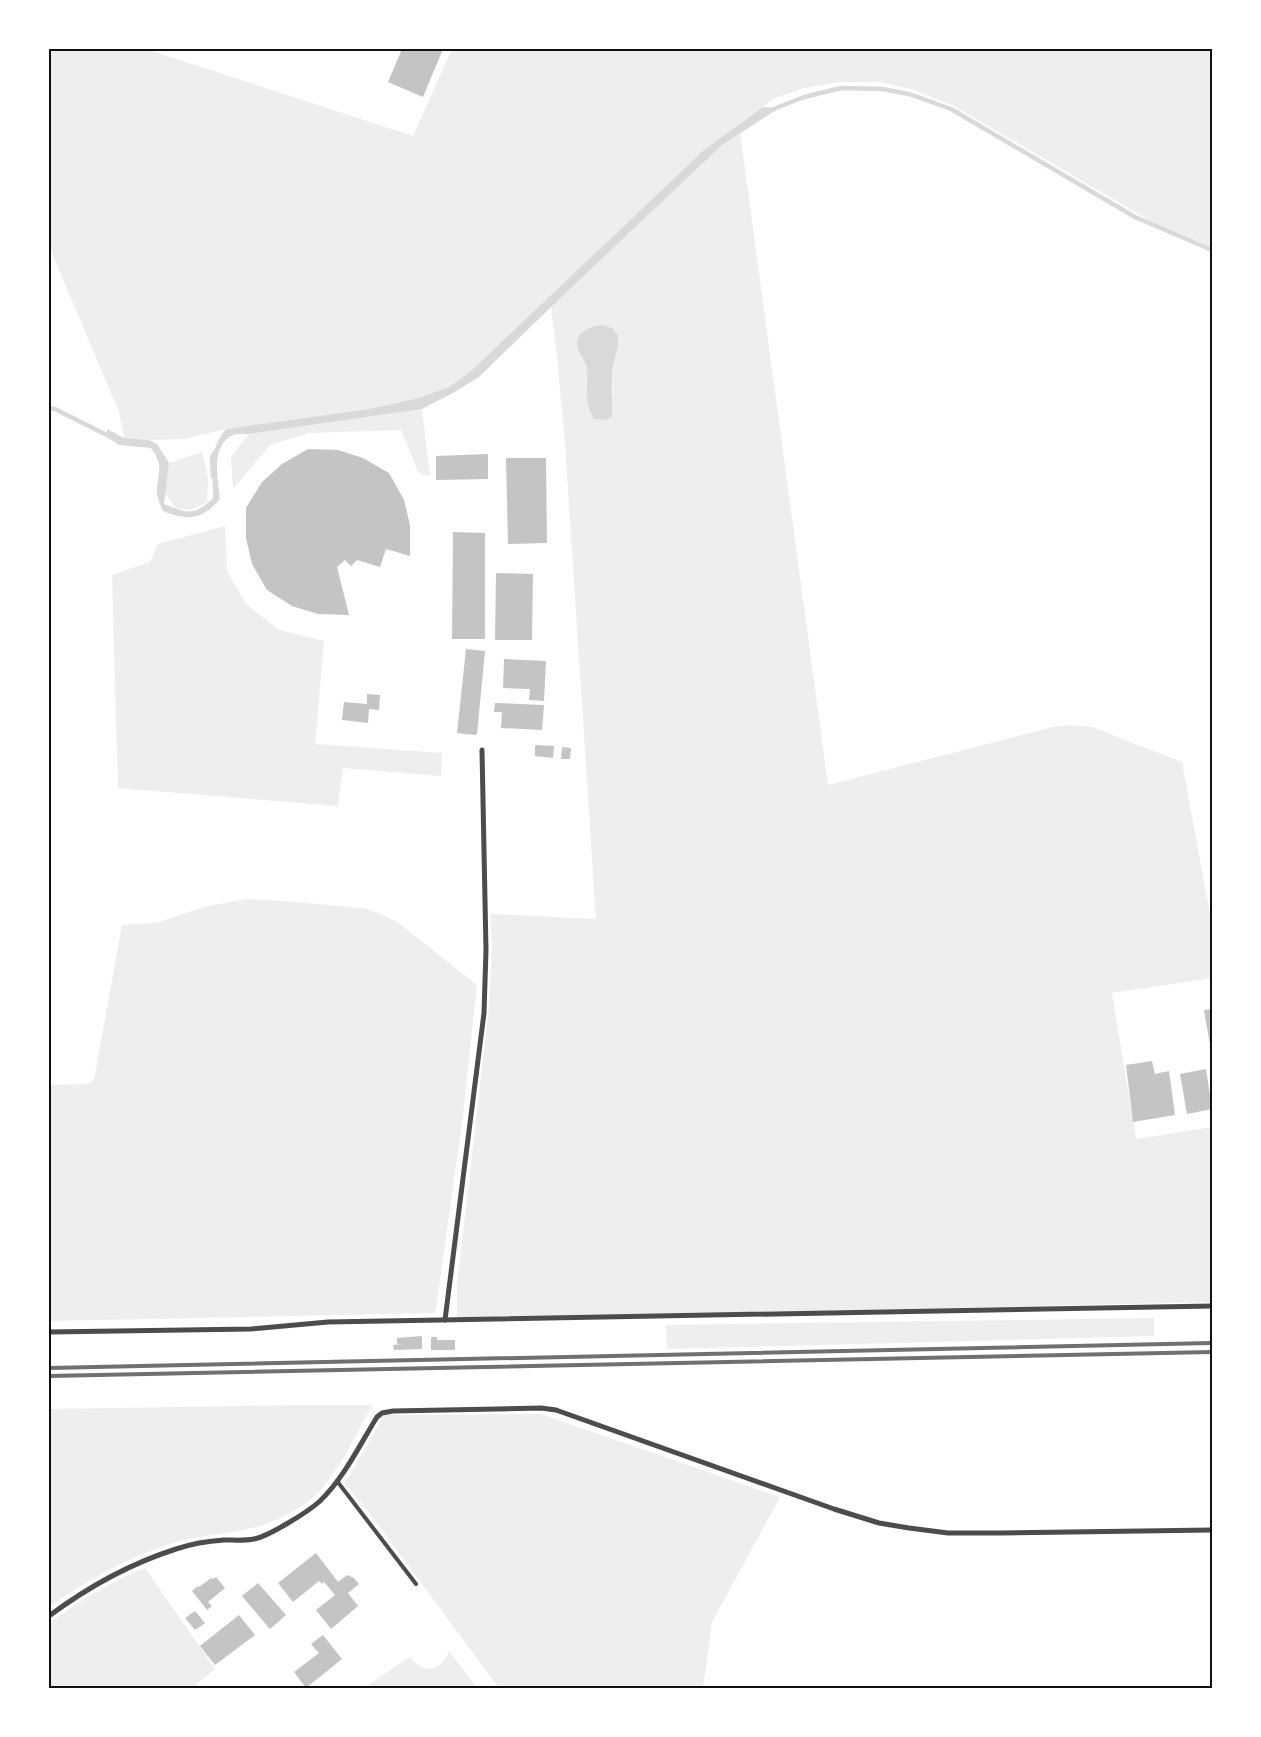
<svg xmlns="http://www.w3.org/2000/svg" width="1261" height="1737" font-family="Karla,sans-serif">
<rect width="100%" height="100%" fill="#fff"/>
<g fill="#eee" fill-rule="evenodd">
<polygon points="49,49 146,49 413,136 452,49 1212,49 1212,247 1154,223 954,106 911,89 880,82 841,82 804,88 775,98 705,149 472,370 449,387 419,398 369,409 226,429 185,439 149,440 124,438 119,412 49,246"/>
<path d="M740,132L828,785L1053,727L1070,725L1092,727L1182,762L1212,925V978L1112,993L1136,1139L1212,1127V1302L467,1319L457,1317V1285L489,1006L492,946L490,914L596,919L565,443L556,347L551,307L722,145ZM590,327L618,345L612,370L613,395L587,390L588,366L578,339L583,331Z"/>
<polygon points="422,409 430,476 419,474 401,430 309,433 270,445 233,489 231,457 249,434"/>
<polygon points="202,452 208,478 207,502 191,510 176,508 165,493 169,463"/>
<polygon points="225,526 227,571 246,604 279,630 324,641 315,744 442,753 441,776 343,768 338,806 118,788 112,575 150,562 158,544"/>
<polygon points="247,899 297,902 369,909 397,922 477,985 463,1115 436,1309 434,1313 49,1321 49,1085 87,1084 94,1080 122,925 156,923 204,907"/>
<polygon points="1154,1318 1154,1336 667,1349 666,1325"/>
<path d="M300,1405H372C358,1432 333,1483 310,1500C293,1513 273,1523 252,1528C225,1535 196,1535 170,1544C126,1558 86,1581 49,1607V1409Z"/>
<polygon points="541,1414 780,1497 712,1622 703,1688 499,1688 367,1510 344,1483 351,1473 384,1415"/>
<path d="M145,1568L215,1669L196,1684L199,1688H49V1623C78,1602 111,1581 145,1568Z"/>
<path d="M449,1651L477,1688H364L410,1657C424,1675 441,1672 449,1651Z"/>
</g>
<g fill="#d9d9d9">
<path d="M763,107L779,108L722,145L551,307L479,377L453,393L422,409L249,434C245,434 237,433 233,435C210,446 218,479 220,499C202,520 188,521 163,511C161,506 158,501 157,495C156,474 166,468 151,448L119,445L107,437V429L124,438L149,440L157,444L169,463L164,504C187,513 194,517 213,498C213,472 208,450 226,429L369,409L419,398L449,387L472,370L705,149Z"/>
<path d="M602,325L612,328L618,335V345L612,370V416C606,421 602,420 594,419C584,401 588,389 587,369C587,363 582,358 579,352C572,333 587,327 602,325Z"/>
</g>
<g fill="none" stroke-linecap="round" stroke-linejoin="round">
<g stroke="#d9d9d9" stroke-width="4.5">
<polyline points="771,110 804,97 841,88 882,89 909,94 951,109 1135,217 1212,250"/>
<polyline points="49,408 55,409 111,437"/>
<polyline points="213,477 212,457 216,451"/>
</g>
</g>
<g fill="#c4c4c4">
<polygon points="402,49 443,49 423,97 388,82"/>
<polygon points="308,449 338,450 363,458 389,473 404,500 410,525 410,556 386,549 380,567 357,560 351,566 345,560 337,567 349,615 318,614 292,606 267,590 252,564 246,538 246,508 262,482 282,464"/>
<polygon points="488,454 488,479 436,480 436,456"/>
<polygon points="506,458 546,458 547,543 508,544"/>
<polygon points="453,532 485,533 485,639 452,639"/>
<polygon points="496,573 533,574 532,640 495,640"/>
<polygon points="466,649 485,651 477,734 475,735 457,733"/>
<polygon points="504,659 546,661 544,701 529,700 530,689 503,688"/>
<polygon points="367,694 380,695 379,710 369,709 368,723 342,720 344,702 367,704"/>
<polygon points="495,703 544,705 542,730 501,728 502,712 494,712"/>
<polygon points="535,745 554,746 553,758 535,756"/>
<polygon points="562,747 571,748 570,759 561,759"/>
<polygon points="1212,1009 1212,1051 1211,1051 1204,1010"/>
<polygon points="1152,1061 1155,1074 1169,1071 1175,1115 1133,1122 1126,1065"/>
<polygon points="1206,1069 1212,1109 1187,1114 1180,1074"/>
<polygon points="422,1336 422,1349 394,1350 393,1345 402,1344 397,1344 397,1338"/>
<polygon points="431,1337 437,1337 437,1340 455,1340 455,1350 431,1350"/>
<polygon points="316,1553 338,1582 347,1575 354,1578 359,1584 348,1593 358,1606 331,1629 316,1610 335,1595 324,1582 322,1584 319,1581 293,1602 278,1583"/>
<polygon points="216,1577 225,1588 208,1602 212,1606 207,1610 192,1591 198,1586 199,1587 211,1578 213,1579"/>
<polygon points="258,1583 286,1615 270,1629 242,1596"/>
<polygon points="195,1611 205,1623 195,1630 185,1618"/>
<polygon points="239,1615 255,1635 215,1665 200,1646"/>
<polygon points="323,1635 342,1659 306,1688 294,1672 319,1653 311,1644"/>
</g>
<g fill="none" stroke-linecap="round" stroke-linejoin="round">
<polyline stroke="#4c4c4c" stroke-width="4" points="337,1481 416,1584"/>
<g stroke="#4c4c4c" stroke-width="5">
<polyline points="445,1320 484,1013 486,950 482,750"/>
<polyline points="49,1332 251,1329 328,1322 1212,1306"/>
<path d="M49,1616C88,1587 129,1564 176,1549C191,1544 208,1541 224,1540C234,1540 245,1541 254,1539C269,1536 308,1512 320,1501C344,1478 359,1446 377,1417L382,1413L393,1411L541,1408L556,1410L834,1509L879,1523L909,1528L948,1533H1001L1212,1530"/>
</g>
<g stroke="#707070" stroke-width="4">
<polyline points="49,1368 1212,1343"/>
<polyline points="49,1376 1212,1352"/>
</g>
</g>
<rect width="1261" height="1737" fill="none" stroke="#ffffff" stroke-width="100"/>
<rect x="50" y="50" width="1161" height="1637" fill="none" stroke="#111" stroke-width="2"/>
</svg>
